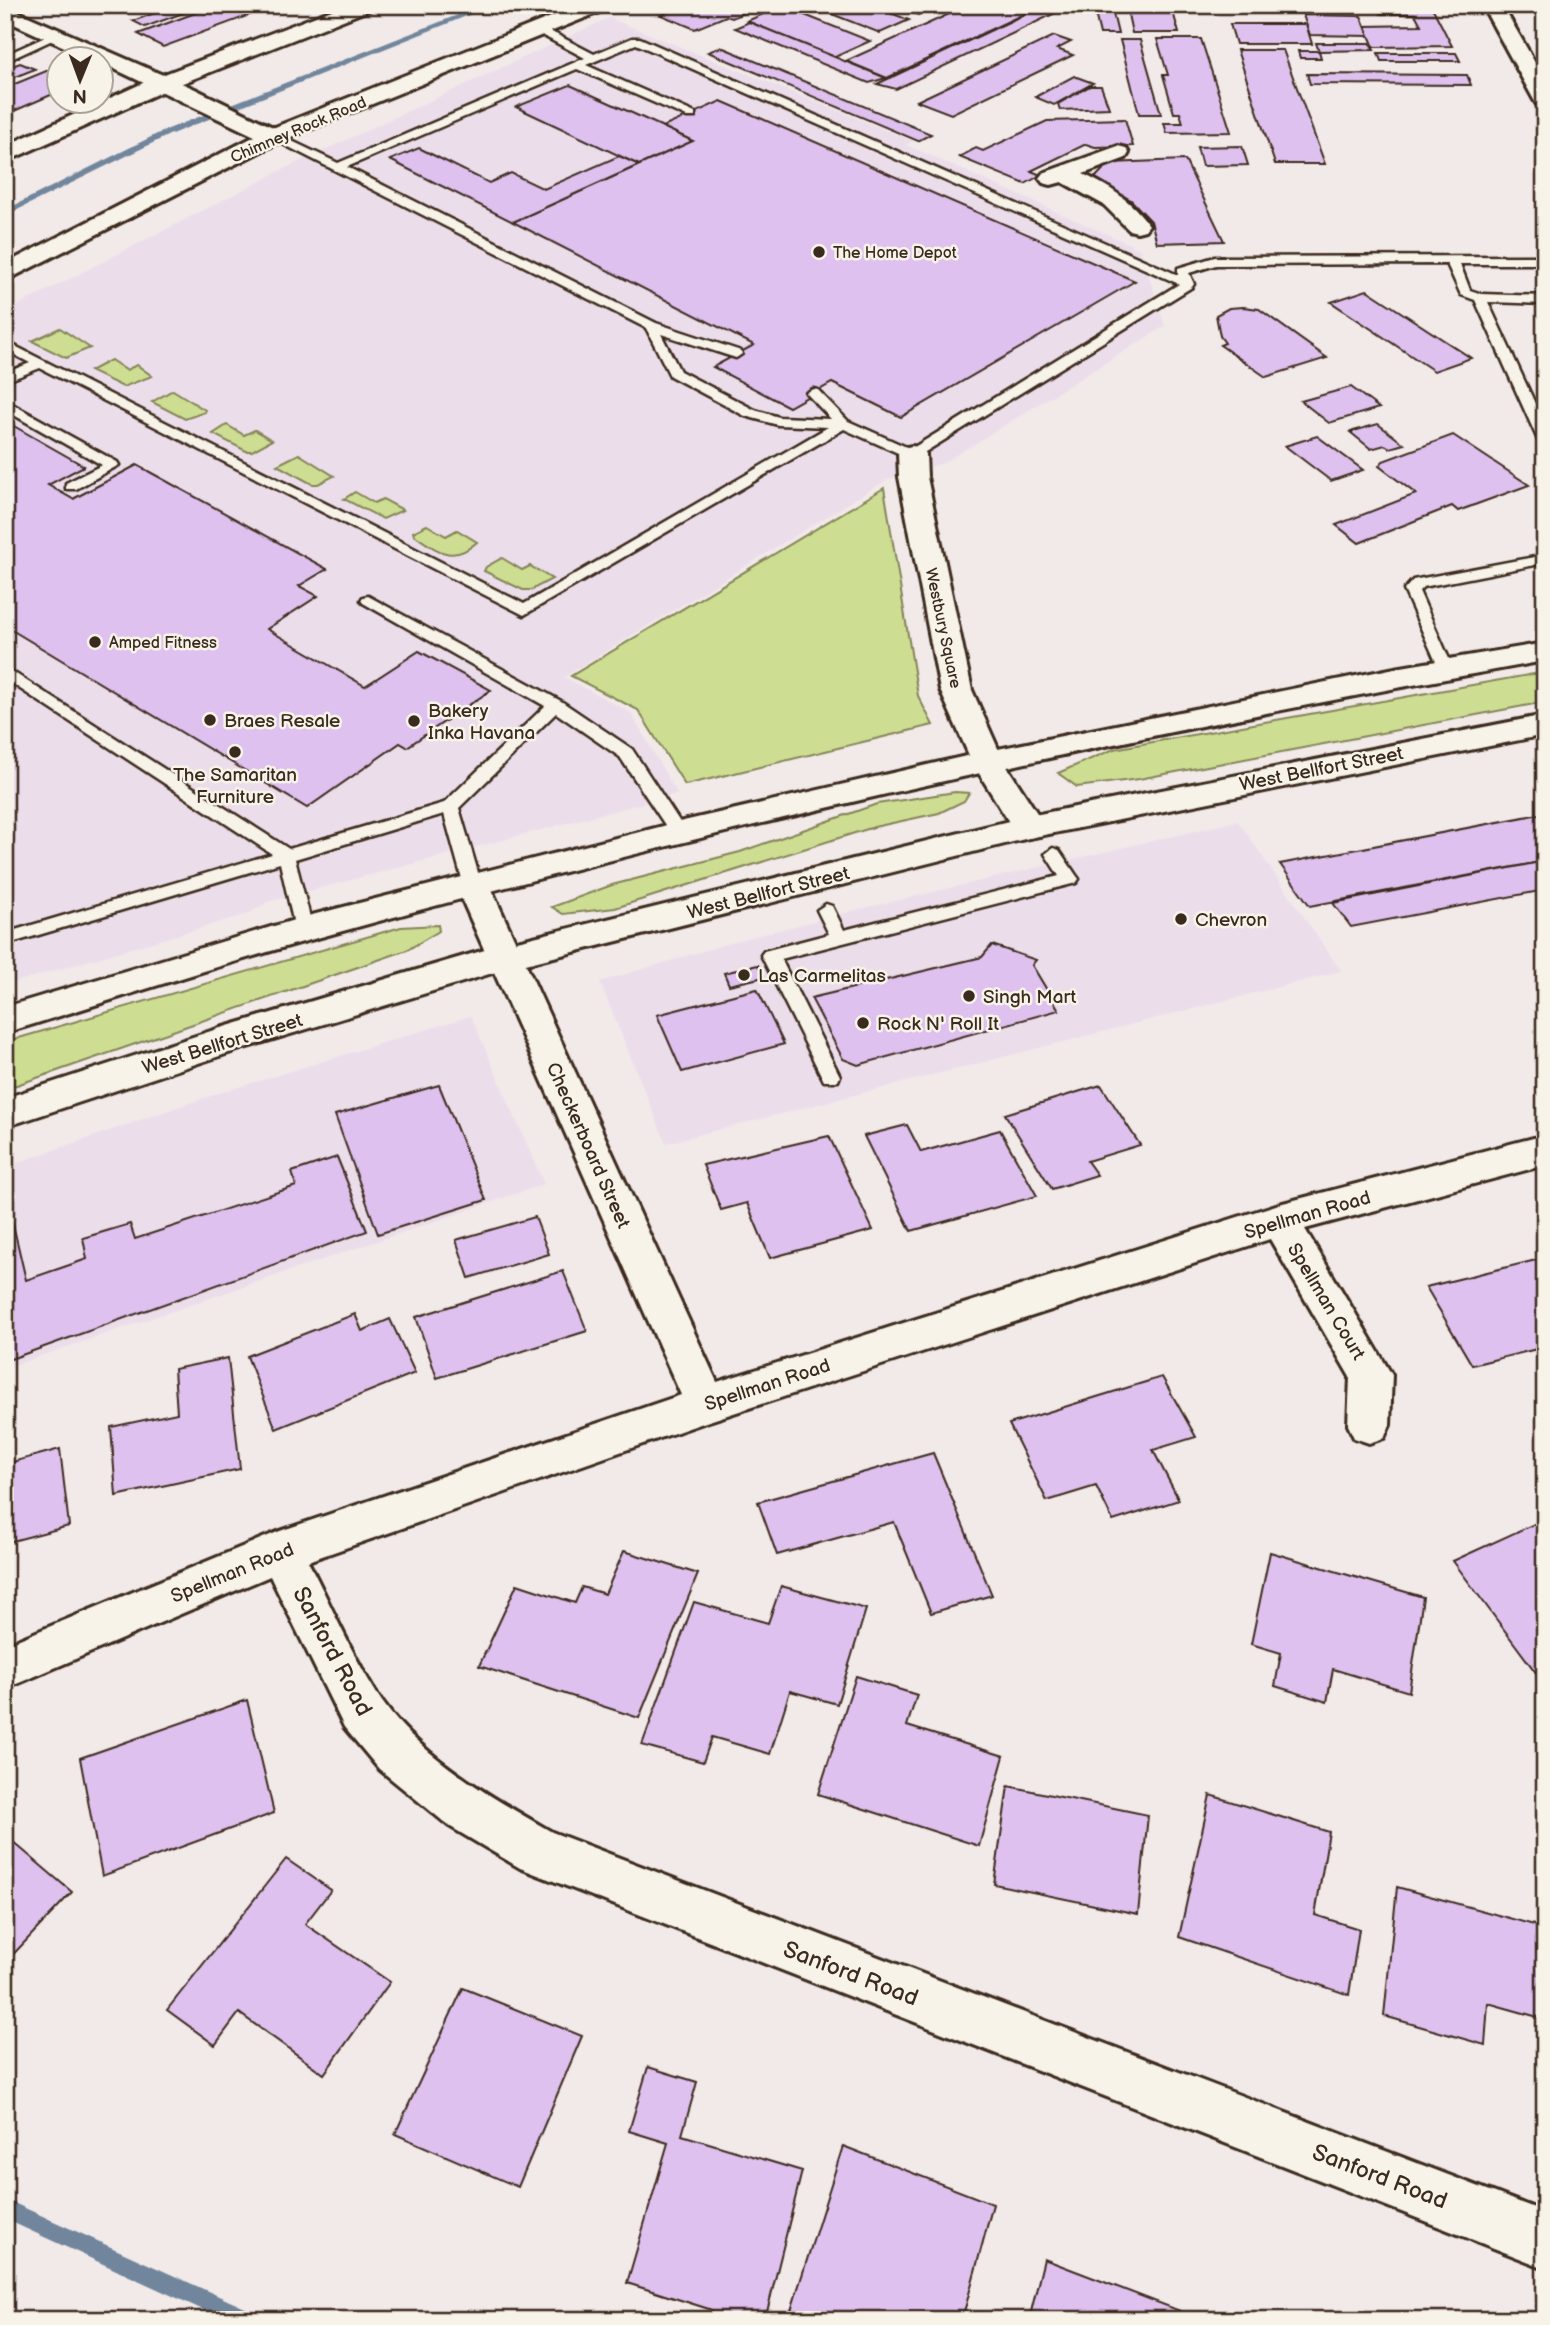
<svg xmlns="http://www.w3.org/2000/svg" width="1550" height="2325" font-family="'Balsamiq Sans',sans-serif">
<rect width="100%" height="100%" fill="#f2e9e9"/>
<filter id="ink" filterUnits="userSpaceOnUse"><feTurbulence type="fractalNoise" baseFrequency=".0143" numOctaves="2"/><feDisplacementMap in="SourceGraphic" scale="14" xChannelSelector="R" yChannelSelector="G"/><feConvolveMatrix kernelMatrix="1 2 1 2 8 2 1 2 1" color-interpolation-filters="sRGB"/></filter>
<g filter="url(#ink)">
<g fill="#ecddeb">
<polygon points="609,18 913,141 906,145 1140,249 1165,326 943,463 888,479 564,677 631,713 677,794 267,902 248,914 5,985 5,312 290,166"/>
<polygon points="1238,821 1341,971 666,1143 600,982 740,940 869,907"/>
<polygon points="471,1016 544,1184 5,1368 5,1167 213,1095"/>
</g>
<g fill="#cdde92" stroke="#848458" stroke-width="2">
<polygon points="60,328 90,348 66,358 32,341"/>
<polygon points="111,360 126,370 137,365 152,376 123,387 90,371"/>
<polygon points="173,390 205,410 205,412 185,419 152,402"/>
<polygon points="227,425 244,435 255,430 272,440 252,451 246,451 213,434"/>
<polygon points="299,454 334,476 318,484 312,484 277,465"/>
<polygon points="884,488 918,696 933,725 685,785 638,710 571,676"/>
<polygon points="355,492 374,503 383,499 403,510 383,519 344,499"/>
<path d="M427,525L446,536L457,530L477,542C452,565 437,550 414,535L413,532Z"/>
<polygon points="502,558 522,570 530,566 552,579 531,590 523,590 484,571 486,567"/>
<polygon points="1545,672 1545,702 1139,779 1077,787 1058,773 1114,749"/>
<polygon points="955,792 969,793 964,801 939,813 874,827 615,908 563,914 552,907 612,885 740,852 877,804"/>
<polygon points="438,925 439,931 407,950 5,1089 5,1042 401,927"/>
</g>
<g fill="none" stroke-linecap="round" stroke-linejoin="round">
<g fill="#71869c" fill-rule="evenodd">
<polygon points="483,5 494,5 169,135 5,216 5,210 163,131"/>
<polygon points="5,2199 256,2313 259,2320 225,2320 5,2219"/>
</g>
</g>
<g fill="#dfc1ef" stroke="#3b2a1e" stroke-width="2">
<polygon points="105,5 137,5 116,13 102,6"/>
<polygon points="176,5 205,5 145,27 133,21"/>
<polygon points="217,5 277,5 163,47 138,34"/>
<polygon points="685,5 764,5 732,18 726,16 695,29 661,15"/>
<polygon points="809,5 870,5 909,20 880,33"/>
<polygon points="907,5 926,5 934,8 918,15 900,8"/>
<polygon points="969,5 1043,5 887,78 846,61"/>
<polygon points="1045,5 1068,7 896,89 877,84"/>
<polygon points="1093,5 1111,5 1118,34 1100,34"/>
<polygon points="1126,5 1171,5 1179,33 1132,33"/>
<polygon points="1280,5 1281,8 1196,5"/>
<polygon points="1376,5 1431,5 1452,46 1374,47 1365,26 1421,25 1415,14 1381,14"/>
<polygon points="782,6 870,41 835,57 747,21"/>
<polygon points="1303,15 1361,16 1369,36 1310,35"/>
<polygon points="749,22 886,78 869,83 735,28"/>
<polygon points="1230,24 1306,24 1312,44 1236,44"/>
<polygon points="1054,36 1071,42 1057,49 1073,55 951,114 917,101"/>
<polygon points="1157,39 1201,39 1231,132 1167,133 1164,123 1183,123 1180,113 1174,113 1163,75 1168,75"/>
<polygon points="1120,40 1140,40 1161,114 1139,114"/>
<polygon points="1316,43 1370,43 1374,50 1319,51"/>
<polygon points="721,47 931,134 918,141 708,52"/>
<polygon points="1237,50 1283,50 1325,164 1275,164"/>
<polygon points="1298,51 1319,51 1321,58 1300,58"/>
<polygon points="1378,53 1456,53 1460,61 1381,61"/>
<polygon points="20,63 35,69 5,81 5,69"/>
<polygon points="56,67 60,69 60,91 5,115 5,88"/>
<polygon points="1307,74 1467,75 1471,85 1310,84"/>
<polygon points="1074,76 1093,83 1054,105 1035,97"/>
<polygon points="570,85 663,127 693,141 639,165 516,107"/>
<polygon points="1090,86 1101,86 1109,108 1060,110 1058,104"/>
<polygon points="721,101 1135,281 901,417 832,383 789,407 713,367 754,345 513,222 693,141 663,127"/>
<polygon points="1125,119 1133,146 1095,147 1086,144 1031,171 1041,175 1025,184 959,157 976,148 983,151 1047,121"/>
<polygon points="1242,146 1248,165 1202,166 1197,147"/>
<polygon points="419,148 489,183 511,173 544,189 619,156 639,165 513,222 390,160"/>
<polygon points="1185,160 1224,241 1157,243 1151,221 1131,200 1093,180 1109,163"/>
<polygon points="1367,290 1471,358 1434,371 1331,302"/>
<polygon points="1243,307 1259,309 1327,358 1266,377 1220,345 1225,343 1220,336 1216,315 1229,308"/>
<polygon points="1351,387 1379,408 1329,423 1301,401"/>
<polygon points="5,421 84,466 48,485 73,499 137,465 327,569 299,586 318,596 267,629 365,686 419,651 491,690 407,747 400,743 307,808 5,626"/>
<polygon points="1378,424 1404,444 1390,448 1385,445 1371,449 1350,432"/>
<polygon points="1453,435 1529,485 1458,511 1452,506 1359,543 1336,525 1416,494 1379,466 1383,461"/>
<polygon points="1317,436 1363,470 1331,481 1285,446"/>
<polygon points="1545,813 1545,861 1310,906 1280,864"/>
<polygon points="1545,861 1545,890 1351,927 1333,903"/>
<polygon points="992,945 1036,960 1032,965 1059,1010 858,1065 843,1059 811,998 982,957"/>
<polygon points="758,965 764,977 729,985 724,973"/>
<polygon points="757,989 784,1044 682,1072 657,1015"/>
<polygon points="439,1085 486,1200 378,1234 335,1115"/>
<polygon points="1101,1085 1140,1145 1087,1161 1097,1175 1052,1189 1005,1114"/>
<polygon points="907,1125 921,1152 1000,1130 1037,1196 911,1231 864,1136"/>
<polygon points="829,1136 873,1230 770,1258 747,1203 721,1210 703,1165"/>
<polygon points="337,1157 367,1231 5,1361 5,1222 12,1220 26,1280 87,1259 83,1238 130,1224 135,1239 296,1186 292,1172"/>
<polygon points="535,1217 549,1254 469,1278 456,1240"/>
<polygon points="1536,1260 1545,1273 1545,1347 1472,1365 1426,1287"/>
<polygon points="563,1271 587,1331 437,1378 416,1317"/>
<polygon points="355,1314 362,1331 390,1319 415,1373 276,1429 247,1356"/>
<polygon points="228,1358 240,1469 116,1496 111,1427 177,1413 174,1369"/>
<polygon points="1162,1377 1196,1437 1153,1450 1179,1500 1113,1521 1096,1486 1047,1501 1009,1424"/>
<polygon points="60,1449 69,1526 5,1543 5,1464"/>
<polygon points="933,1453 992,1595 931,1613 894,1522 777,1555 758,1502"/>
<polygon points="1545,1519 1545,1682 1543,1682 1453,1561"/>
<polygon points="624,1551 698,1574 639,1718 479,1666 517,1584 575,1603 582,1587 605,1594"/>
<polygon points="1270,1552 1423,1597 1409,1692 1333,1669 1327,1702 1275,1686 1281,1653 1251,1644"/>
<polygon points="781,1586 866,1609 837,1704 790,1691 770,1754 712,1737 703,1762 642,1745 694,1602 768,1623"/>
<polygon points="856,1676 917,1695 907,1726 1004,1756 979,1846 818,1794"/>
<polygon points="247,1700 274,1813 102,1876 80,1758"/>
<polygon points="1008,1786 1148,1815 1138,1914 994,1884"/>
<polygon points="1210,1795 1329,1832 1315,1915 1359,1929 1349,1995 1179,1937"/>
<polygon points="5,1835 72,1892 5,1963"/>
<polygon points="286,1859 331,1890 305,1924 390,1982 324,2074 239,2013 215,2045 167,2010"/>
<polygon points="1397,1887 1545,1928 1545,2019 1488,2003 1485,2045 1384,2016"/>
<polygon points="463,1988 582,2036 518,2187 395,2134"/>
<polygon points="648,2067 697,2082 682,2135 802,2171 765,2320 709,2320 712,2310 627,2283 668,2143 629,2131"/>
<polygon points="843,2146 993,2204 962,2320 788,2320"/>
<polygon points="1044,2259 1196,2317 1195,2320 1029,2320"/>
</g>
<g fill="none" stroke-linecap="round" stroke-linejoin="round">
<g stroke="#3b2a1e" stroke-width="5">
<g id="lane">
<path d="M536,28H544L594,54L632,38H640L1178,275V268L1215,257L1545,256V264H1460L1470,290L1482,294L1545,296V304L1488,302L1545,425V444L1538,440L1475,300L1461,295L1447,264L1216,265L1189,273L1194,284L1192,287L917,457H907L844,429L524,615L40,368L5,382V373L30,363L5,350V341L524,604L828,427L778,425L745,416L670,376L646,328L267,136L277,134L338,163L585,58L536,32ZM636,44L1179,284L911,449L848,421L818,390L813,389L806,393L831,419L779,417L755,410L680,371L661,334L736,358L742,354L741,351L656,323L347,167L577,69L687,117H695V113L586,65Z"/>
<polygon points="52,34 61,36 5,62 5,55"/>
<polygon points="5,400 117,462 119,465 76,489 66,489 66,483 102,465 5,410"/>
<polygon points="1545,555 1545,563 1423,587 1419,591 1454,670 1451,673 1441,673 1404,590 1413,580 1418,579"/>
<polygon points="368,596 561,701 632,749 687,833 685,837 673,837 620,757 556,713 459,808 482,886 479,890 473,892 464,886 444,814 295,859 313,929 310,933 304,935 295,929 280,863 5,945 5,933 272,854 5,679 5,667 289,849 444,803 545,706 363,603 361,600 363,597"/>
<polygon points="1053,848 1059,850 1076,875 1079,879 1076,883 781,959 840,1076 838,1081 824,1081 761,955 764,951 829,934 817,910 826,904 832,906 844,930 1059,876 1045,854"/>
</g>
</g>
<g stroke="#3b2a1e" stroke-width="6">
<g id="street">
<polygon points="1482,5 1502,5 1545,80 1545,107 1537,105 1534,100"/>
<polygon points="5,6 195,89 281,131 284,136 281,141 265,141 102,63 102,60 93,60 5,20"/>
<path d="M1118,146L1126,148L1129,153L1126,158L1083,174C1109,186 1132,201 1149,225L1145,230L1137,232L1129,230L1104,205L1062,182L1051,185L1043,183L1039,178L1043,173Z"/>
<polygon points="912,446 922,448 926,454 927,477 972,690 1004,762 1046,827 1041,835 1029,838 1017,835 972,762 940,690 899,477 898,454 902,448"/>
<path d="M473,874L485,878L490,886L717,1382L1279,1204L1545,1135V1165L1305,1229L1392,1375L1390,1425L1384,1438L1369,1443L1354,1438L1348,1425L1350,1377L1270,1239L706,1422L308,1561C331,1605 351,1653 377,1694C416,1755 491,1797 552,1832L1545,2212V2268L520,1868L449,1826L379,1769L344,1727L270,1576L5,1689V1645L280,1531L681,1395L456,886L461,878Z"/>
</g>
</g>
<g stroke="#3b2a1e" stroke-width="6">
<g id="secondary">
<polygon points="345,5 374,5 371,9 170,88 5,162 5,146 154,78"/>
<polygon points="581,5 610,5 607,9 281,141 5,281 5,264 265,131"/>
<path d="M1545,643V661C1130,734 716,827 310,940C208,968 107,1002 5,1033V1007L304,917L679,822L988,751L1395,668Z"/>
<polygon points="1545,715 1545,735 1029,838 506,969 241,1049 5,1127 5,1098 217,1029 505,944 1029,816"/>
</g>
</g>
<use href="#lane" fill="#f7f3e8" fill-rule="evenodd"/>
<use href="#street" fill="#f7f3e8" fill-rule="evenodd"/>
<use href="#secondary" fill="#f7f3e8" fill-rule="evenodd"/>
</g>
</g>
<g fill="#3b2a1e" stroke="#f7f3e8" stroke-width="2.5">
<circle cx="819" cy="252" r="7"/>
<circle cx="95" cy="642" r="7"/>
<circle cx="210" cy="720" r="7"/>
<circle cx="414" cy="721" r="7"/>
<circle cx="235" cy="752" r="7"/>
<circle cx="1181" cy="919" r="7"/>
<circle cx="744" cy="975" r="7"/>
<circle cx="969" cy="996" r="7"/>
<circle cx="863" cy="1023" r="7"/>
</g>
<g text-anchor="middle" stroke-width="5" stroke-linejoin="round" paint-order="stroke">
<g font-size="16" fill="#3b2a1e" stroke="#f7f3e8">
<text transform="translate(298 129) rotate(-23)" y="6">Chimney Rock Road</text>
<text transform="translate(944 628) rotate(78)" y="6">Westbury Square</text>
</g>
<g font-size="16" fill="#3b2a1e" stroke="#f7f3e8" text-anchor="start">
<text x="833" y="258">The Home Depot</text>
<text x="109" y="648">Amped Fitness</text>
</g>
<g font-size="19" fill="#3b2a1e" stroke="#f7f3e8" text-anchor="start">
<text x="428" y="717">Bakery<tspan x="428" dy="22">Inka Havana</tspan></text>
<text x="224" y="727">Braes Resale</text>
<text x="235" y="781" text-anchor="middle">The Samaritan<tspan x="235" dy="22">Furniture</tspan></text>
<text x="1195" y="926">Chevron</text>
<text x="758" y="982">Las Carmelitas</text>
<text x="983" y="1003">Singh Mart</text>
<text x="877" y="1030">Rock N' Roll It</text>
</g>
<g font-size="19" fill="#3b2a1e" stroke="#f7f3e8">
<text transform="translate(1321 768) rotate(-11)" y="7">West Bellfort Street</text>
<text transform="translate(768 892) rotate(-14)" y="7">West Bellfort Street</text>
<text transform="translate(222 1043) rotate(-17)" y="7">West Bellfort Street</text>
<text transform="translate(589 1145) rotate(66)" y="7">Checkerboard Street</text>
<text transform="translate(1307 1214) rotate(-16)" y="7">Spellman Road</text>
<text transform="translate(1327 1301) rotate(59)" y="7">Spellman Court</text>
<text transform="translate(767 1384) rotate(-18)" y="7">Spellman Road</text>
<text transform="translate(232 1572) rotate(-22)" y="7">Spellman Road</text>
</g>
<g font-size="23" fill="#3b2a1e" stroke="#f7f3e8">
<text transform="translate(333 1651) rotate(62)" y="8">Sanford Road</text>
<text transform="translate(851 1973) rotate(21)" y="8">Sanford Road</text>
<text transform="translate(1380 2176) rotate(21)" y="8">Sanford Road</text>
</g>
</g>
<rect width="1550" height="2325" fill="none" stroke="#f7f3e8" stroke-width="28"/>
<rect x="14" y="14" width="1522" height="2297" fill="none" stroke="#3b2a1e" stroke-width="2.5" filter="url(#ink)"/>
<g transform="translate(80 80) rotate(181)"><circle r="33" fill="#f7f3e8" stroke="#aca397" stroke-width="2"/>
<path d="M0-5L12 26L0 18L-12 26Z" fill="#3b2a1e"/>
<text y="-10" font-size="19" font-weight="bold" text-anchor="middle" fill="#3b2a1e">N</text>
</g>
</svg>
